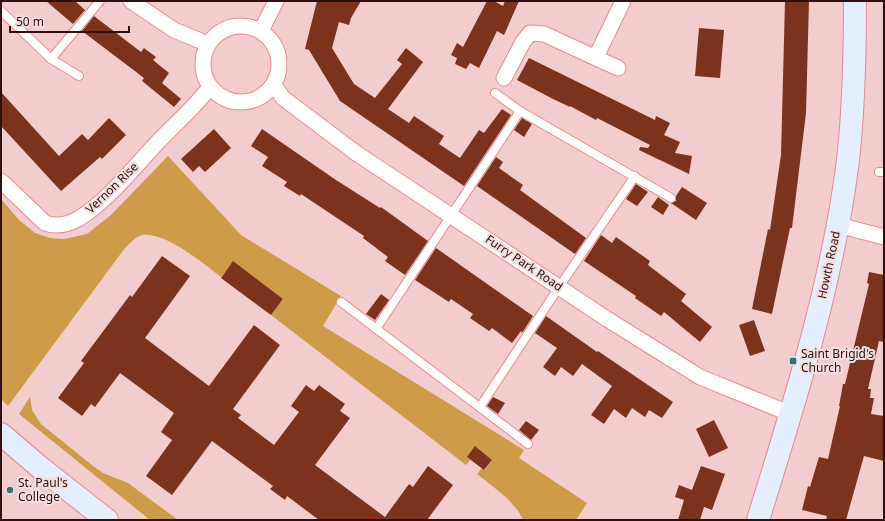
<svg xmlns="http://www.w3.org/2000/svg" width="885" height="521" font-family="'Noto Sans',sans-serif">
<rect width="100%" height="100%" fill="#f3cdcd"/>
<g fill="#ce9b49">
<path d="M168,156L241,235L341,296L323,326L524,450L519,458L587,503L576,520H523C515,501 493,487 477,474L482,468L485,470L492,460L476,447L471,459L466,465L271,315L283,299L233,262L221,277C204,264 165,231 142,235C135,237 130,243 125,248L8,406L1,399V199L19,220L35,233L50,238L64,239L87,234L111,215Z"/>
<polygon points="30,397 32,410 41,424 93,466 103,473 128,483 178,520 150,520 19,414"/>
</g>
<g fill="#7b331d">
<polygon points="46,1 75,1 85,10 73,24"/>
<polygon points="317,1 361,1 351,18 349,25 339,22 332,48 354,84 375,98 402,64 397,60 406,48 423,62 388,109 409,123 414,116 444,136 439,144 460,158 479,130 484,133 502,109 511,115 464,186 340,101 309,50 305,49"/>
<polygon points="487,1 494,1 503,6 505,1 519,1 504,35 497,31 479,68 470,63 466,69 455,64 457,58 451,55 457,43 463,47"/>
<polygon points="785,1 809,1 806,113 792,228 790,228 772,314 752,309 768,229 770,230 781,155"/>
<polygon points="94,16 141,52 144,48 156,57 153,60 169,73 162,83 181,99 174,107 142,81 144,78 82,31"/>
<polygon points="699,28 724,30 720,78 695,76"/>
<polygon points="529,58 655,120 656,116 670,123 664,135 680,142 675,153 692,156 689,174 639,150 640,147 648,148 650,145 597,118 596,120 570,106 570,107 553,99 517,80"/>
<polygon points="1,92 59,156 82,134 88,140 109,118 126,135 102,159 100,157 61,191 1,126"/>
<polygon points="522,118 532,124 524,137 514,130"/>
<polygon points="214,129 231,148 205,172 199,166 193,172 181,159"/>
<polygon points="262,129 336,180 380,208 381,207 428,241 405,275 385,261 388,257 363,238 364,236 301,194 300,196 284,186 287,182 262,166 268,157 251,146"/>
<polygon points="496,157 503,162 499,168 523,185 520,190 586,238 575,254 477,186"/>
<polygon points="636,184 648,192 637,206 626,199"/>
<polygon points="682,187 707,203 696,220 671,203 676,201 676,196"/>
<polygon points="658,197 669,205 663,215 651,207"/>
<polygon points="601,235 612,243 616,237 650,261 648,265 686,294 681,301 712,327 700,342 664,312 661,316 635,298 636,296 584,261"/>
<polygon points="436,248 533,316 522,333 521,331 512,343 492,328 489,331 470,318 473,314 451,299 449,302 415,280"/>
<polygon points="162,256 190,276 145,338 209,386 254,325 280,345 233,409 241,415 238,418 274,445 299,412 291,406 306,385 314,391 319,385 345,404 340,411 350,418 315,465 385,517 409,484 413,487 428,466 453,485 427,520 319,520 287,496 285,500 270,489 273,486 212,441 172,495 146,476 172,440 161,432 174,413 120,373 95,407 91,404 82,416 58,398 84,363 81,361 130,295 132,297"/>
<polygon points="233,261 283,299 271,315 221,278"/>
<polygon points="869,272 884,275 884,342 879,341 868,389 871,389 870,398 874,398 871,414 884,416 884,461 864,456 846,520 826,520 827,516 802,510 808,486 810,487 819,457 828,459 840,406 839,406 843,384 845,384 869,284 867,283"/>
<polygon points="381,294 389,300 375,320 366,314"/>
<polygon points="546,316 597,352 598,351 673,402 662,418 649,410 645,417 632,408 626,418 614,409 604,424 591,415 612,386 582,364 573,376 561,367 555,376 543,367 557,348 535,333"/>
<polygon points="754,320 765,351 750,356 739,325"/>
<polygon points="493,397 505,403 498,414 487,406"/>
<polygon points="714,420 728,448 709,457 696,429"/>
<polygon points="526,421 539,430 531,440 519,430"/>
<polygon points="475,446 492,460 484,470 467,457"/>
<polygon points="701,466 725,474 712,510 704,507 700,520 678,520 684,500 675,497 679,485 692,490"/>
</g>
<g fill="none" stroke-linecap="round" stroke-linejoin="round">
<g stroke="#e48c90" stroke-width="10">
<g id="service">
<polyline points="1,11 51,59 79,76"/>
<polyline points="51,59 100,1"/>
<polyline points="495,93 520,111 671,198"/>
<polyline points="879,172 884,172"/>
<polyline points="341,302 528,444"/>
<polyline points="376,329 520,111"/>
<polyline points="480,407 559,287 635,176"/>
</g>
</g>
<g stroke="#e48c90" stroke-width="17">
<g id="minor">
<polyline points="131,1 174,30 208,44"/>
<circle cx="241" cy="64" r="38"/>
<polyline points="261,31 276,1"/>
<polyline points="596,57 623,1"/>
<polyline points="504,78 523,42 530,33 544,34 618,68"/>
<polyline points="274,85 283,98 356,153 607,319 700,377 791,414"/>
<path d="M1,181L45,223C56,227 67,225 78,219C108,201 133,168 157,143C176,123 194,108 210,87"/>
<polyline points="838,225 884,237"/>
</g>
</g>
<g stroke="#e48c90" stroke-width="24">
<g id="secondary">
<polyline points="1,434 42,469 107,520"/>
<path d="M758,520C794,404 831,288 847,168C854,113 855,56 855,1"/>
</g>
</g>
<use href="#service" stroke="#fff" stroke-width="8"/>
<use href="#minor" stroke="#fff" stroke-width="15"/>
<use href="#secondary" stroke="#e4eefc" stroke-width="22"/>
</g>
<g fill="#2c7677" stroke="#f3dfdf" stroke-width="1.5">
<rect x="789" y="357" width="8" height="8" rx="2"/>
<circle cx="10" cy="490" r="4"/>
</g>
<g text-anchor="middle" stroke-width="4" stroke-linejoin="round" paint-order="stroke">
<g font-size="12" fill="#2f0f11" stroke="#f3dfdf">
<text transform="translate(112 188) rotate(-44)" y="4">Vernon Rise</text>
<text transform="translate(524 263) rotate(34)" y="4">Furry Park Road</text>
<text transform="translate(829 265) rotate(-78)" y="4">Howth Road</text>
</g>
<g font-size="12" fill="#2f0f11" stroke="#f3dfdf" text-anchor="start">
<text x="801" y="358">Saint Brigid's<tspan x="801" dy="14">Church</tspan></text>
<text x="18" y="487">St. Paul's<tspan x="18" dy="14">College</tspan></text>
</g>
</g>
<rect width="885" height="521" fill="none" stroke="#2f0f11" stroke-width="4"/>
<path d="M10 26v6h119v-6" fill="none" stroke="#2f0f11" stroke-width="2"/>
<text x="16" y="26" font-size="12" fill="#2f0f11" stroke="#f3dfdf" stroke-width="3" paint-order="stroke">50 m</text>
</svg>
